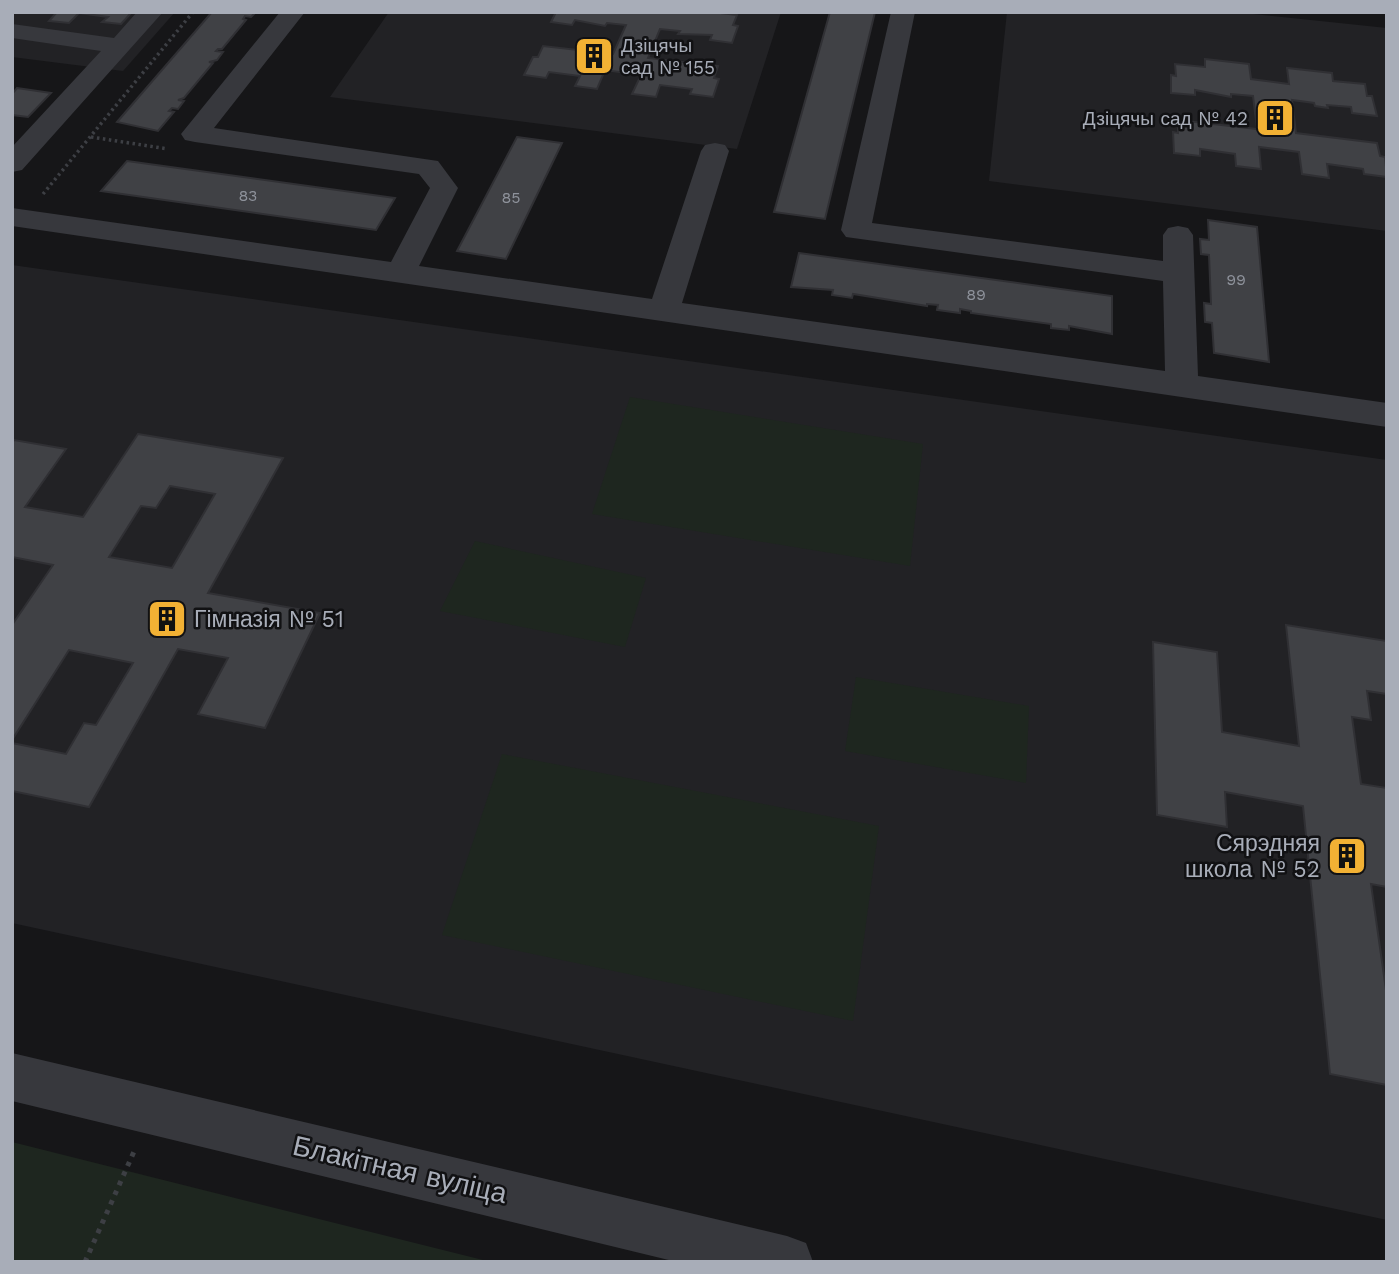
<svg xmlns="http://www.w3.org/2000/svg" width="1399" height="1274" font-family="'Work Sans',sans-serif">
<rect width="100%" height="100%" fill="#161618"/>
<g fill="#222225">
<polygon points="12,12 175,12 123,71 12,57"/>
<polygon points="389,12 781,12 737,149 330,97"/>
<polygon points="1007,12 1235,12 1387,28 1387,231 989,181"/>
<polygon points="12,265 1387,460 1387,1220 12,923"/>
</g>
<g fill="#1e261f">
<polygon points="630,397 923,444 910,566 592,514"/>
<polygon points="475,541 646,578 625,647 440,611"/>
<polygon points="856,677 1029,706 1026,783 845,751"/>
<polygon points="502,754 879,826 853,1021 442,935"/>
<polygon points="12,1142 491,1262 12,1262"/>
</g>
<g fill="#404145" stroke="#303034" stroke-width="2" fill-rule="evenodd">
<polygon points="57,12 132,12 121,24 102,22 108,17 79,13 69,23 49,21"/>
<polygon points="212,12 256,12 251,17 245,16 243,19 246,20 222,49 218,49 216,51 223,52 217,60 209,62 213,63 184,98 178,100 184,101 178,109 172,108 169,111 174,112 158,131 117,122"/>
<polygon points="556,12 712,12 737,15 733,25 738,26 732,43 710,40 712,35 678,34 680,31 660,29 648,58 718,66 714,78 719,79 713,97 690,94 692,89 660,85 656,97 632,94 641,75 605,70 597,89 575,86 580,76 549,72 546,78 524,75 533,57 538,57 543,46 613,54 626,25 607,23 605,26 575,20 572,25 551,22"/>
<polygon points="830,12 875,12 825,219 774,212"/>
<polygon points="1205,59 1249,64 1251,79 1289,84 1287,68 1332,73 1333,81 1365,84 1367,96 1372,96 1377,116 1352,113 1351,107 1327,105 1328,108 1315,106 1314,103 1292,100 1296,133 1377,143 1380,156 1385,157 1387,177 1364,174 1363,169 1327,164 1329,178 1302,174 1299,152 1259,147 1261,169 1236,166 1235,154 1200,149 1200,156 1174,153 1173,132 1178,133 1178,120 1257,129 1253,96 1231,94 1231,97 1195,90 1195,95 1171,93 1171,75 1176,76 1175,64 1205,67"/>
<polygon points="17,88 51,93 28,117 12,115 12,94"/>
<polygon points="517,137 562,143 506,259 457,251"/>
<polygon points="127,161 395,198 376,230 101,191"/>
<polygon points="1208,220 1257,227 1269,362 1214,353 1212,323 1205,322 1204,303 1211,304 1209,255 1201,254 1200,239 1209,240"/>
<polygon points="799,253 1112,296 1112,334 1069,326 1069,330 1051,328 1051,324 971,313 971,311 960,309 960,313 937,310 938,305 927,304 927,306 853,294 852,298 832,295 833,290 791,287"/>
<path d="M138,434L283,458L208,593L320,613L265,728L198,714L228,658L178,649L89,807L12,791V743L66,754L84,723L96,725L133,663L69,650L12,740V625L53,565L12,557V443L14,440L66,449L25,507L83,517ZM170,486L215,494L172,568L109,557L141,506L156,508Z"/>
<polygon points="1286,625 1387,641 1387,694 1367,691 1371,720 1352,717 1361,784 1387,788 1387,887 1371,884 1387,997 1387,1085 1330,1074 1303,806 1225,792 1227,827 1157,815 1153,642 1217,652 1222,732 1299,746"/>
</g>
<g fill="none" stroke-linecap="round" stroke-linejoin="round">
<g stroke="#3d3f44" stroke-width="3.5" stroke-dasharray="2.5 3.5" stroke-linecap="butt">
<polyline points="91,137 168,149"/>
<polyline points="43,194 193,12"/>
</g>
<polyline stroke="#3d3f44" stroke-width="5" stroke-dasharray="4.5 6" stroke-linecap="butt" points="85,1262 136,1147"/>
<g fill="#37383d" fill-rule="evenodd">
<polygon points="137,12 163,12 22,170 12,172 12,147 101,51 12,38 12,24 114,38"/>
<polygon points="280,12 305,12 214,128 438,161 458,188 419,266 652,299 701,151 705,145 715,143 725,145 729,151 682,303 1165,371 1163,281 846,237 841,230 891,12 915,12 872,223 1163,261 1163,235 1168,228 1178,226 1188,228 1193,235 1198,376 1387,403 1387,427 12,226 12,208 391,262 430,188 419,174 195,142 185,140 181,134"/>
<polygon points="12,1053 787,1236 806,1243 813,1262 677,1262 12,1101"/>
</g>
</g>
<defs>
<g id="building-square" transform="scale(2.0125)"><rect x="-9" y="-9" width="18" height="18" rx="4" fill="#f2b134" stroke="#111113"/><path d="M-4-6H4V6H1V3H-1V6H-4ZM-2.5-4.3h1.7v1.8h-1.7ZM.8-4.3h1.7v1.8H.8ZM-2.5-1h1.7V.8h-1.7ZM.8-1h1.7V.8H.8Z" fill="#111"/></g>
</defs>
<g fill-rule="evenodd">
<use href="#building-square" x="594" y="56"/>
<use href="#building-square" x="1275" y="118"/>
<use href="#building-square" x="167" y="619"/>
<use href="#building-square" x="1347" y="856"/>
</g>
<g text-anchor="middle" stroke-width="5" stroke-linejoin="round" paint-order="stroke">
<g font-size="16" fill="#8e929b">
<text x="248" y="201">83</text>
<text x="511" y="203">85</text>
<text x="1236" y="285">99</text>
<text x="976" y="300">89</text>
</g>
<g font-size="19" fill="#a8adb8" stroke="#111113" text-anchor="start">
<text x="621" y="52">Дзіцячы<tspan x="621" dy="22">сад № 155</tspan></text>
<text x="1248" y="125" text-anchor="end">Дзіцячы сад № 42</text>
</g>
<g font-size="23" fill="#a8adb8" stroke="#111113" text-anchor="start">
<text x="194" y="627">Гімназія № 51</text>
<text x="1320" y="851" text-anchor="end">Сярэдняя<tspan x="1320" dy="26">школа № 52</tspan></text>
</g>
<g font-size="28" fill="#a8adb8" stroke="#111113">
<text transform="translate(400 1169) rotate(13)" y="10">Блакітная вуліца</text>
</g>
</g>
<rect width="1399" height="1274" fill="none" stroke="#a8adb8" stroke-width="28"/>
</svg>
